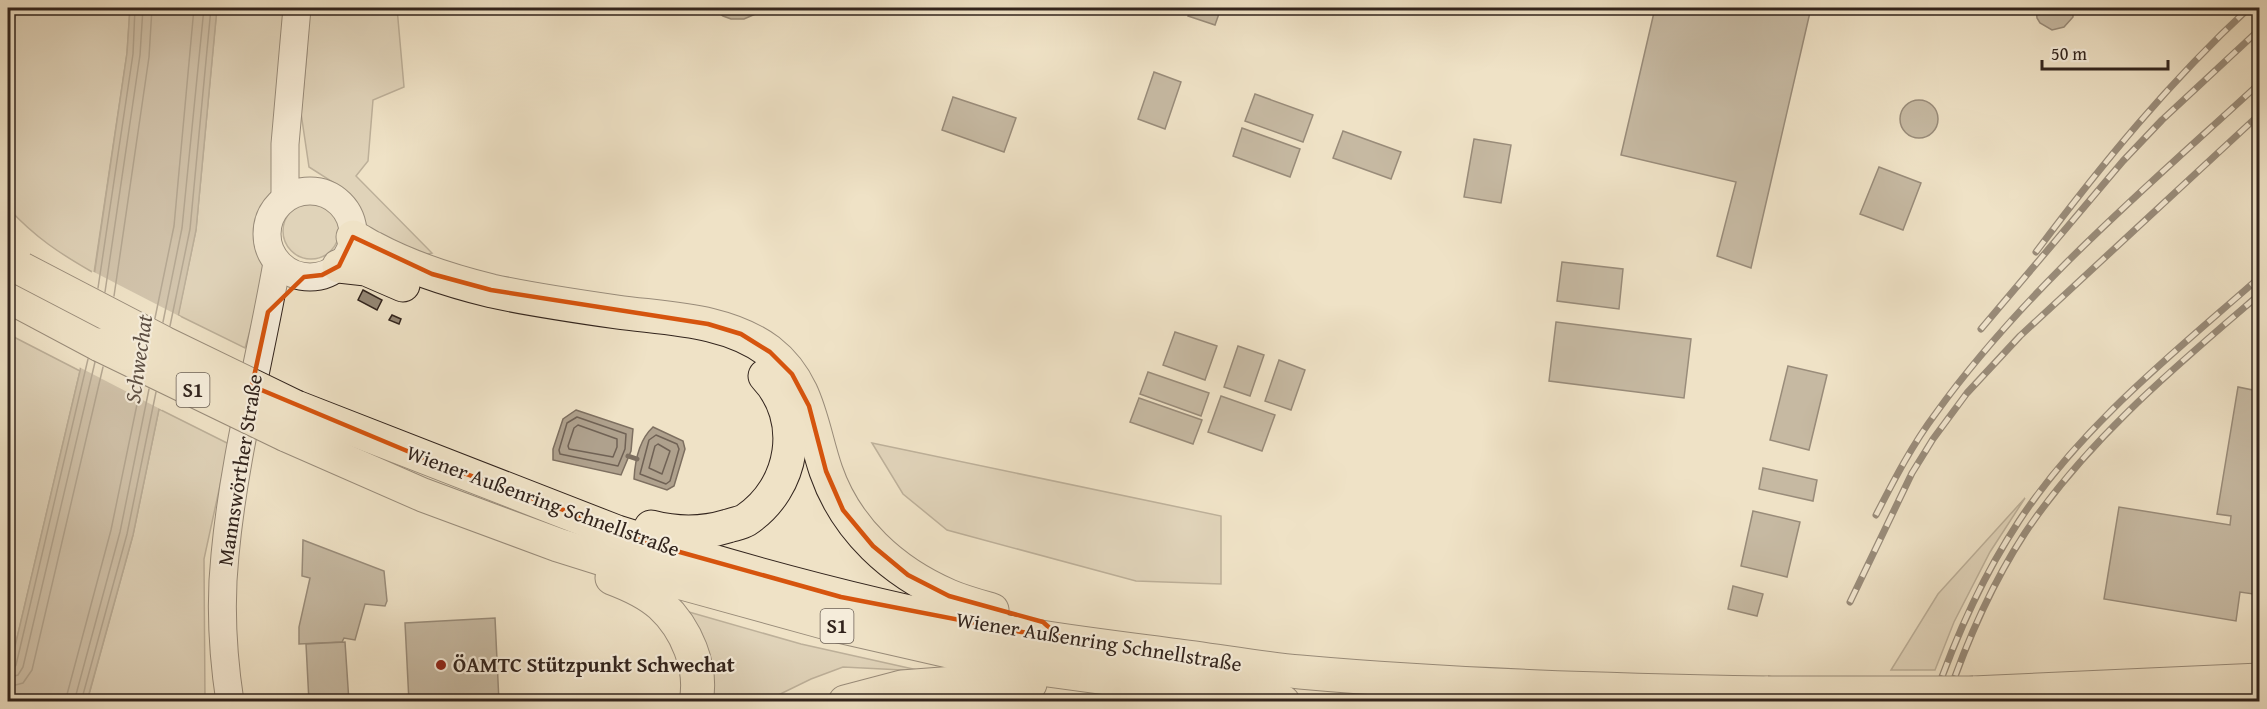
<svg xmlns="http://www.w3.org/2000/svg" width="2267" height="709" font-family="'Gentium Book Plus',serif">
<rect width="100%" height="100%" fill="#efe2c6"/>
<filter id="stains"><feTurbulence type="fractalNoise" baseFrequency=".00333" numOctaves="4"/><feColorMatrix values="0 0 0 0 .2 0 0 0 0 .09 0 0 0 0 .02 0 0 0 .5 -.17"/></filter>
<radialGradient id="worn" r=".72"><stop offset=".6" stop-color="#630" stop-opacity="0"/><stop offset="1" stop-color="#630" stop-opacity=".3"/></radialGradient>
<g fill="#cfc2a9" stroke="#807363" stroke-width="1.5">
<path d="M18,8H130L127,53L94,273C59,253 36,238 8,208V40Z"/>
<polygon points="217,8 286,8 279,190 259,215 256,238 266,275 245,348 178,315 196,230"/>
<polygon points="307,8 397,8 404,87 373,100 368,161 356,176 432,253 413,258 371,235 358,206 339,186 309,167 301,113 307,52"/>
<circle cx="311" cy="231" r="28"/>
<polygon points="8,334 80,371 8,676"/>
<polygon points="159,409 229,444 204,559 205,701 87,702 133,535"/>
<polygon points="872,443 1221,516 1221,584 1136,581 947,530 903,494"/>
<polygon points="2025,498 1990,552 1954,622 1935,670 1891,670 1938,594"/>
<polygon points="682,610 801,644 922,671 843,667 811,679 766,701 706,701"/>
<polygon points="992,695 1057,698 1082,701 930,702"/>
</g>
<g fill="#afa18d" stroke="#7d6f60" stroke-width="1.5">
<polygon points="130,8 217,8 196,230 133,535 87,701 8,702 8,676 80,371 127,53"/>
<polygon points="576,410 633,429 631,451 621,475 553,460 553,449 563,419"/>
<path d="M653,427L683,441L685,449L674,486L667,490L634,479C635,460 639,440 653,427Z"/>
</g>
<polygon fill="#efe2c6" points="92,271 181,317 162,410 77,366"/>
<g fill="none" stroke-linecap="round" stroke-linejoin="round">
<g stroke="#706255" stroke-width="1.5">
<polyline points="98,288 133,54 135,8"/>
<polyline points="105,292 140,55 143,8"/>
<polyline points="114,296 149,57 152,8"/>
<polyline points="155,318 174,226 194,8"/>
<polyline points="163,322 182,228 204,8"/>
<polyline points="170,326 190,229 211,8"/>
<polygon points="577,417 626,434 625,449 618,466 560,454 559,450 567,423"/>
<polygon points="578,425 617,439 617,447 613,457 569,449 568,446 574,428"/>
<polygon points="656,435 677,444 679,449 670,481 666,484 640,474 649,440"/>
<polygon points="658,444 670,451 662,474 649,468 655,446"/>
<polyline points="8,671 13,669 16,665 88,359"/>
<polyline points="8,678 18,675 23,667 95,362"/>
<polyline points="8,687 23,683 32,670 103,367"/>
<polyline points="65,702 111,530 141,385"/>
<polyline points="74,702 120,532 149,389"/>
<polyline points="81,702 127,534 156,392"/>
</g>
<polyline stroke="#7d6f60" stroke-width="5" points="628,456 637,459"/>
</g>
<g fill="#948775" stroke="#32241d" stroke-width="1.5">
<polygon points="712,8 764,8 760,12 744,19 731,19 723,16"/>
<polygon points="1191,8 1221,8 1215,25 1188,16"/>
<polygon points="1655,8 1811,8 1751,268 1717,256 1736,182 1621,155"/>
<polygon points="2036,8 2073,8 2073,17 2064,27 2052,30 2040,23 2037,18"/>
<polygon points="1154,72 1181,82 1165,129 1138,119"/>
<polygon points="1255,94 1313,115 1303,142 1245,121"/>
<polygon points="953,97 1016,118 1004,152 942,130"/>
<circle cx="1919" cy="119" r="19"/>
<polygon points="1242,128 1300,149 1290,177 1233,156"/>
<polygon points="1343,131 1401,152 1391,179 1333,158"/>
<polygon points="1474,139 1511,145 1501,203 1464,197"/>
<polygon points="1879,167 1921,183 1903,230 1860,214"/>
<polygon points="1562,262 1623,269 1619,309 1557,301"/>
<polygon points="363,290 382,300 377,310 358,300"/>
<polygon points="392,315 401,319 399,324 389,320"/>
<polygon points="1556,322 1691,339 1684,398 1549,381"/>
<polygon points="1175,332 1217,346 1205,380 1163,365"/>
<polygon points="1238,346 1264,355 1250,396 1224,387"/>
<polygon points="1279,360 1305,370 1291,410 1265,401"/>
<polygon points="1788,366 1827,375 1809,450 1770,440"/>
<polygon points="2257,367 2260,367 2260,595 2240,592 2236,621 2104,599 2119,507 2230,525 2231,516 2217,514 2238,387 2253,390"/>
<polygon points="1148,372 1209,393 1201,416 1140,394"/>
<polygon points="1221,396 1275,415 1262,451 1208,432"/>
<polygon points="1139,398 1202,420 1193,444 1130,422"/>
<polygon points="1763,468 1817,480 1813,501 1759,489"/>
<polygon points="1753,511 1800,522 1787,577 1741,566"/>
<polygon points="303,540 384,571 387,601 385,606 365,604 355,640 344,638 342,642 299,644 299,627 310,578 302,576"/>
<polygon points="1733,586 1763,594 1757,616 1728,609"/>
<polygon points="495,618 499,702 409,702 405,623"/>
<polygon points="345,642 349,702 309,702 306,644"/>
</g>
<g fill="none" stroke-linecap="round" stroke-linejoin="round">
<g stroke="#32241d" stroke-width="29">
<g id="secondary">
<circle cx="310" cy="234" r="43"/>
<polyline points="285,198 285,144 297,8"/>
<path d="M230,702C223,656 220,602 225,555C234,457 260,360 277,263"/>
</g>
</g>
<g stroke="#32241d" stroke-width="35">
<g id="highway">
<path d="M353,237C360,240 366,245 373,248C410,268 451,281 492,291C533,300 575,306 617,312C668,319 726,319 769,351C809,382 811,427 826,471C846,529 893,572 949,596C963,602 978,606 992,610"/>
<polyline points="339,266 366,269 403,285"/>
<polyline points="8,296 100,345"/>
<path d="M296,407L617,532C740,571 865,605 992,629C1051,640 1112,647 1172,655C1214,660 1257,668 1300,672C1456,686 1612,690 1768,693"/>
<polyline points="286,435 423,495 558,545 660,577 834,625 1005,664 1283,702"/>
<path d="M651,527C678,534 702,534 728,526C734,524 741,523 746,520C794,488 806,419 765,376"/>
<path d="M612,578C628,584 648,593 661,605C686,628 703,667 696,702"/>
<polyline points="1973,693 2260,680"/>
<polyline points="845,702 902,687 969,682 1030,684"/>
</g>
</g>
<use href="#secondary" stroke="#f5ecda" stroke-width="27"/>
<use href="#highway" stroke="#efe2c6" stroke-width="33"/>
<g stroke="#32241d" stroke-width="7">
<g id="rail">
<path d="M2036,252C2101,165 2170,81 2249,8"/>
<polyline points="1981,329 2123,161 2162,120 2260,29"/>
<path d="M1876,515C1894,480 1912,445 1936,413C2026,288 2147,187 2260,83"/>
<polyline points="1850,602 1912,473 1933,439 1967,393 2020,336 2260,114"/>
<path d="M1933,702C1955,638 1982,577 2019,521C2082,425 2175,352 2260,277"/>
<path d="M1946,702C1966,643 1991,585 2025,533C2088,439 2175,367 2260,294"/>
</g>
</g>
<use href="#rail" stroke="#f5ecda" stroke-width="4.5" stroke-dasharray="14" stroke-linecap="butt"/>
<g stroke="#32241d" stroke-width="35" stroke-linecap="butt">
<g id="highway-bridge">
<polyline points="22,269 164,343 296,407"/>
<polyline points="100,345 286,435"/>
<polyline points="1768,693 1973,693"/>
</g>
</g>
<use href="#highway-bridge" stroke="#efe2c6" stroke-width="33"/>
</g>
<path d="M0 0H2267V709H0ZM353,237L432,274L491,290L708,324L741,334L770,352L792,374L809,406L826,471L843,510L873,546L908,575L949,596L1043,622L1063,640L841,597L669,549L431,461L252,386L268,312L304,277L322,275L339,266Z" fill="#efe2c6" fill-opacity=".55" fill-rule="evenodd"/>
<path fill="none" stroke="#d6540e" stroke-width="4.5" stroke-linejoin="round" d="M353,237L432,274L491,290L708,324L741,334L770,352L792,374L809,406L826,471L843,510L873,546L908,575L949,596L1043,622L1063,640L841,597L669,549L431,461L252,386L268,312L304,277L322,275L339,266Z"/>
<circle fill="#8f2418" stroke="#f5ecda" stroke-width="2" cx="441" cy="665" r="6"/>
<g text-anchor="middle" stroke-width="4.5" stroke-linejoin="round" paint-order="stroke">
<g fill="#f5ecda" stroke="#6c6056" stroke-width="1.5">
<rect x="176.5" y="373" width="33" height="34" rx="4.5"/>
<rect x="820.5" y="609" width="33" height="34" rx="4.5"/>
</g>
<g font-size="20" font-weight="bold" fill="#32241d">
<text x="193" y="397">S1</text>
<text x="837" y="633">S1</text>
</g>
<g font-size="21" fill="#32241d" stroke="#f5ecda">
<text transform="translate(240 470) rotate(-81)" y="7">Mannswörther Straße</text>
<text transform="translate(543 501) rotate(20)" y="7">Wiener Außenring Schnellstraße</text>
<text transform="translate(1099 642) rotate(9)" y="7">Wiener Außenring Schnellstraße</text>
</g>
<g font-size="21" font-weight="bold" fill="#32241d" stroke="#f5ecda" text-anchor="start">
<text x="453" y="672">ÖAMTC Stützpunkt Schwechat</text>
</g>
<g font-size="22" font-style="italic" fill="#5e5044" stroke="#f5ecda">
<text transform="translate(138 359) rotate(-82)" y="8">Schwechat</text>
</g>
</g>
<rect width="2267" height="709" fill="none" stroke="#efe2c6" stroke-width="30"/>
<rect x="9" y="9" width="2249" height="691" fill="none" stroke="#32241d" stroke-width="3"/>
<rect x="15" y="15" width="2237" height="679" fill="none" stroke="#32241d" stroke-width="1.5"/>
<path d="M2042 60v9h126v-9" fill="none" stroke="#32241d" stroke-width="3"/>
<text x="2051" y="60" font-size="18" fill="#32241d" stroke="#f5ecda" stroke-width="4.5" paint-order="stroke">50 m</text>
<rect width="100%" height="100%" filter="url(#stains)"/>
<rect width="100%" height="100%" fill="url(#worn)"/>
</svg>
